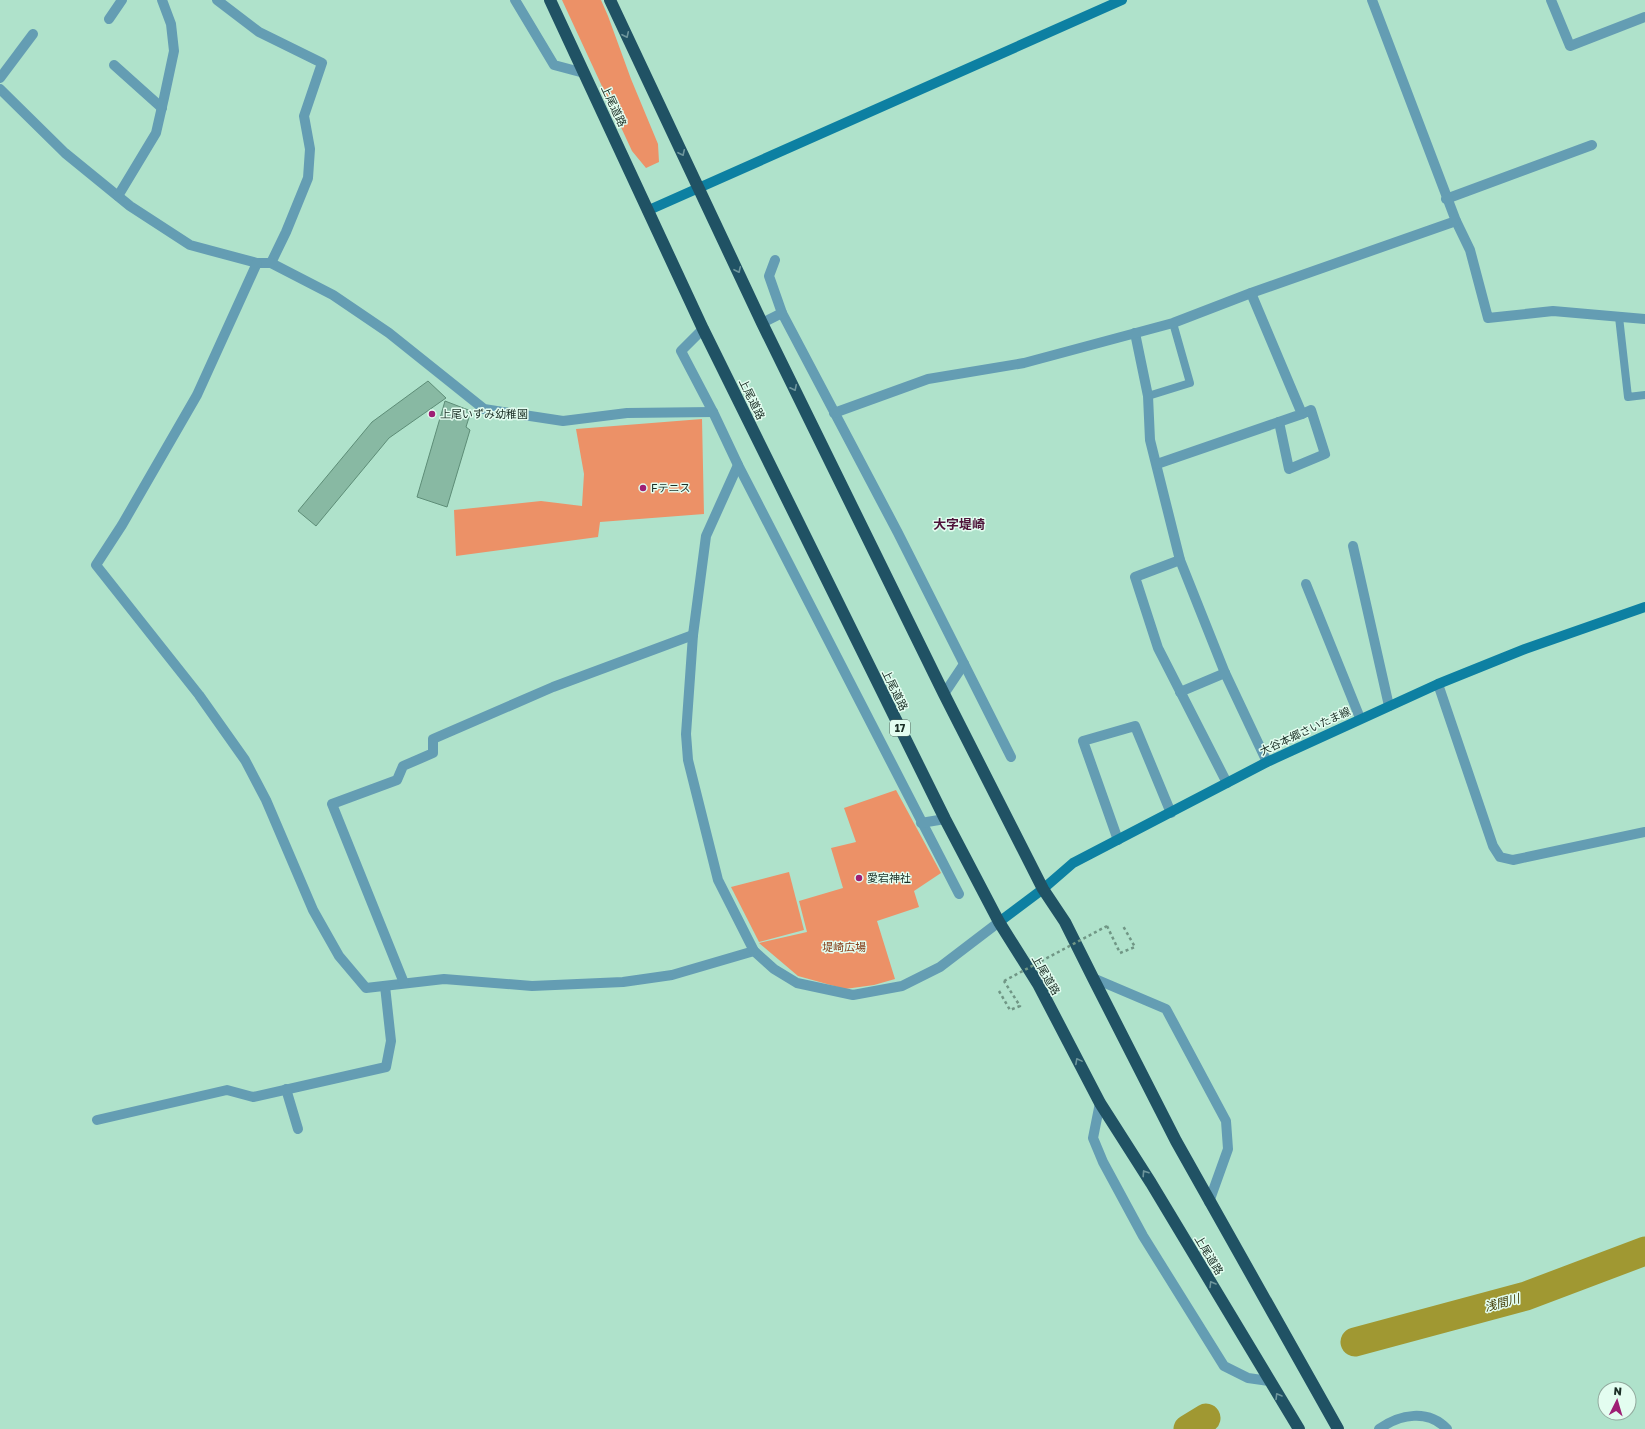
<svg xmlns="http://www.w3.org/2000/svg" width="1645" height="1429" font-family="'Golos Text','Noto Sans JP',sans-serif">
<rect width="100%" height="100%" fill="#afe2cb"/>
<g fill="#ec9167">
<polygon points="562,0 601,0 608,16 631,79 658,144 659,162 646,168 632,151"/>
<polygon points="702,419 704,514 600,522 598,537 456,556 454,510 541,501 582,506 584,474 576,429"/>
<polygon points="896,790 941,873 914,891 919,907 877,921 895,979 874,985 845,989 798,976 759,943 807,932 799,901 843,888 831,848 856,842 844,808"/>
<polygon points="789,872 804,930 759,942 731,887"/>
</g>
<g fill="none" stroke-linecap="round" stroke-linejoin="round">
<g stroke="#a09832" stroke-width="29">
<polyline points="1355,1342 1526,1296 1645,1251"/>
<polyline points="1188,1429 1206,1418"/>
</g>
</g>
<g fill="#88b9a3" stroke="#5d8d77">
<polygon points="428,381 446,398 389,438 316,526 298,511 372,422"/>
<polygon points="445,401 471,411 466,427 470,430 447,507 417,497"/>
</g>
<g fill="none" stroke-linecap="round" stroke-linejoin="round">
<g stroke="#709685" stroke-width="2.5" stroke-dasharray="3 3" stroke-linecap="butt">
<polyline points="1107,926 1120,953 1135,947 1123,926"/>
<polyline points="999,991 1010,1010 1020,1006 1004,981"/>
</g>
<g stroke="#649db3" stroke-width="8">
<polyline points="1619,317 1628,397 1645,395"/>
<polyline points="1148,396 1190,383 1173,323"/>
</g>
<g stroke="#649db3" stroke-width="10">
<polyline points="217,0 259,32 322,63 304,116 310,149 308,178 286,232 271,263"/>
<polyline points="515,0 554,65 584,73"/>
<polyline points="1551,0 1570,46 1645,17"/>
<polyline points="109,19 122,0"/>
<polyline points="114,65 162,108"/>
<polyline points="0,78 33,34"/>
<polyline points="0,89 65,153 130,206 190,245 257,263 271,263 333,295 389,333 484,409 563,421 627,413 713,412"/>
<polyline points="118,196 156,133 164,98 174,51 171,24 162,0"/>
<polyline points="1446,199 1592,145"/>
<polyline points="1456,221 1470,250 1488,318 1553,311 1645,319"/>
<polyline points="775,260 769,276 782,313 898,533 1011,757"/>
<polyline points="257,263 197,395 122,525 96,565 199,695 245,760 266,800 313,910 339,956 366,988 444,979 532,986 623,982 672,975 754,951"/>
<polyline points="762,323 782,313"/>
<polyline points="703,329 681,351 713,412 738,465 959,894"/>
<polyline points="1135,333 1148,396 1150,440 1180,560 1225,673 1267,762"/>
<polyline points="834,413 928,379 1024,363 1173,323 1251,293 1456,221 1372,0"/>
<polyline points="1279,422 1289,469 1325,454 1311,410 1302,414"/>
<polyline points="1157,464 1302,414 1251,293"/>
<polyline points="738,465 706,536 693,635 686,734 688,760 718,880 754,951 774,969 797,983 853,995 902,986 940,967 999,922"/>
<polyline points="1353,546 1389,706"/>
<polyline points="1180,560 1135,577 1158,648 1227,783"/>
<polyline points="1306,584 1360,718"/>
<polyline points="1438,684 1493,846 1500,857 1513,860 1645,832"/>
<polyline points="1180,692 1225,673"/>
<polyline points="944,694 964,664"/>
<polyline points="921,823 945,819"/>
<polyline points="1118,840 1083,741 1135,726 1171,813"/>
<polyline points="1093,978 1166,1009 1226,1121 1228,1149 1209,1202"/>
<polyline points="404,983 332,804 397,780 403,766 433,753 433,739 553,687 693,635"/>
<polyline points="286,1089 298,1129"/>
<polyline points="1100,1103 1093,1138 1103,1162 1143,1236 1224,1366 1248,1378 1269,1381"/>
<polyline points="97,1120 227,1090 253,1097 386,1067 391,1041 385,986"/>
<path d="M1379,1429C1400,1414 1428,1409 1447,1429"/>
</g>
<g stroke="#0d80a2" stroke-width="10">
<polyline points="649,210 1122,0"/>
<polyline points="999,922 1043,889 1073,863 1267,762 1438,684 1525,649 1645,607"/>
</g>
<g stroke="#205264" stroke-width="12">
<polyline points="550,0 703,329 945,819 999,922 1038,984 1100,1103 1151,1183 1299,1429"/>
<polyline points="610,0 762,323 944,694 1043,889 1065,922 1093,978 1176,1141 1338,1429"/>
</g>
<polyline stroke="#709685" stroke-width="2.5" stroke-dasharray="3 3" stroke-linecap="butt" points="1004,981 1107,926"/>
</g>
<defs><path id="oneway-chevron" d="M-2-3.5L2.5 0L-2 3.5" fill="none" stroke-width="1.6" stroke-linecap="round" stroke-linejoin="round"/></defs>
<g stroke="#6e969c">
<use href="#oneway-chevron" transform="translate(626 35) rotate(65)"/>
<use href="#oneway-chevron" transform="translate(682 153) rotate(65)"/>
<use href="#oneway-chevron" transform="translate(738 270) rotate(65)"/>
<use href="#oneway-chevron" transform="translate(794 388) rotate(64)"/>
<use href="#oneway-chevron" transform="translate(1078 1061) rotate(-118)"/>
<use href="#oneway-chevron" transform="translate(1145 1173) rotate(-123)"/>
<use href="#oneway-chevron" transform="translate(1212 1284) rotate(-121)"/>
<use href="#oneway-chevron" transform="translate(1278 1396) rotate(-121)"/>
</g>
<g fill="#9e1f74" stroke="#e3fdf0" stroke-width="1.5">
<circle cx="432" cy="414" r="4"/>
<circle cx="643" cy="488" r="4"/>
<circle cx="859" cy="878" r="4"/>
</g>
<g text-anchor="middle" stroke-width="3" stroke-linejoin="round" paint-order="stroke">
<rect fill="#e3fdf0" stroke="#576d63" stroke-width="1" x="890" y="720" width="20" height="16" rx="3"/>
<g font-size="10" font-weight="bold" fill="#1b2f26">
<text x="900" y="732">17</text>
</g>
<g font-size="11" fill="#1b2f26" stroke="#e3fdf0">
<text transform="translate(614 106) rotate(65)" y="4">上尾道路</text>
<text transform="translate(752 399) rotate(64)" y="4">上尾道路</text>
<text transform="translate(895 690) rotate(64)" y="4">上尾道路</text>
<text transform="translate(1305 731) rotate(-25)" y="4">大谷本郷さいたま線</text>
<text transform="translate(1046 975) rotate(60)" y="4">上尾道路</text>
<text transform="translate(1209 1255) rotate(59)" y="4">上尾道路</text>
</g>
<g font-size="11" fill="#1b2f26" stroke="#e3fdf0" text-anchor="start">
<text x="440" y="418">上尾いずみ幼稚園</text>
<text x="651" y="492">Fテニス</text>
<text x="867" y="882">愛宕神社</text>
</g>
<g font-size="11" fill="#853e19" stroke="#e3fdf0">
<text x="844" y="951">堤崎広場</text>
</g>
<g font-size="12" font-style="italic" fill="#47430b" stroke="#e3fdf0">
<text transform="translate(1502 1303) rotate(-15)" y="4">浅間川</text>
</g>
<g font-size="13" font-weight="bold" fill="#4e1239" stroke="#e3fdf0">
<text x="959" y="529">大字堤崎</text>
</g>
</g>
<g transform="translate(1617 1401) rotate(5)"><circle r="19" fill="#e3fdf0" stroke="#93ab9f"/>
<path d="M0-3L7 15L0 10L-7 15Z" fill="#9e1f74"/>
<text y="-6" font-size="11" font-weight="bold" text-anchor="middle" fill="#1b2f26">N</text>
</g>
</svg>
